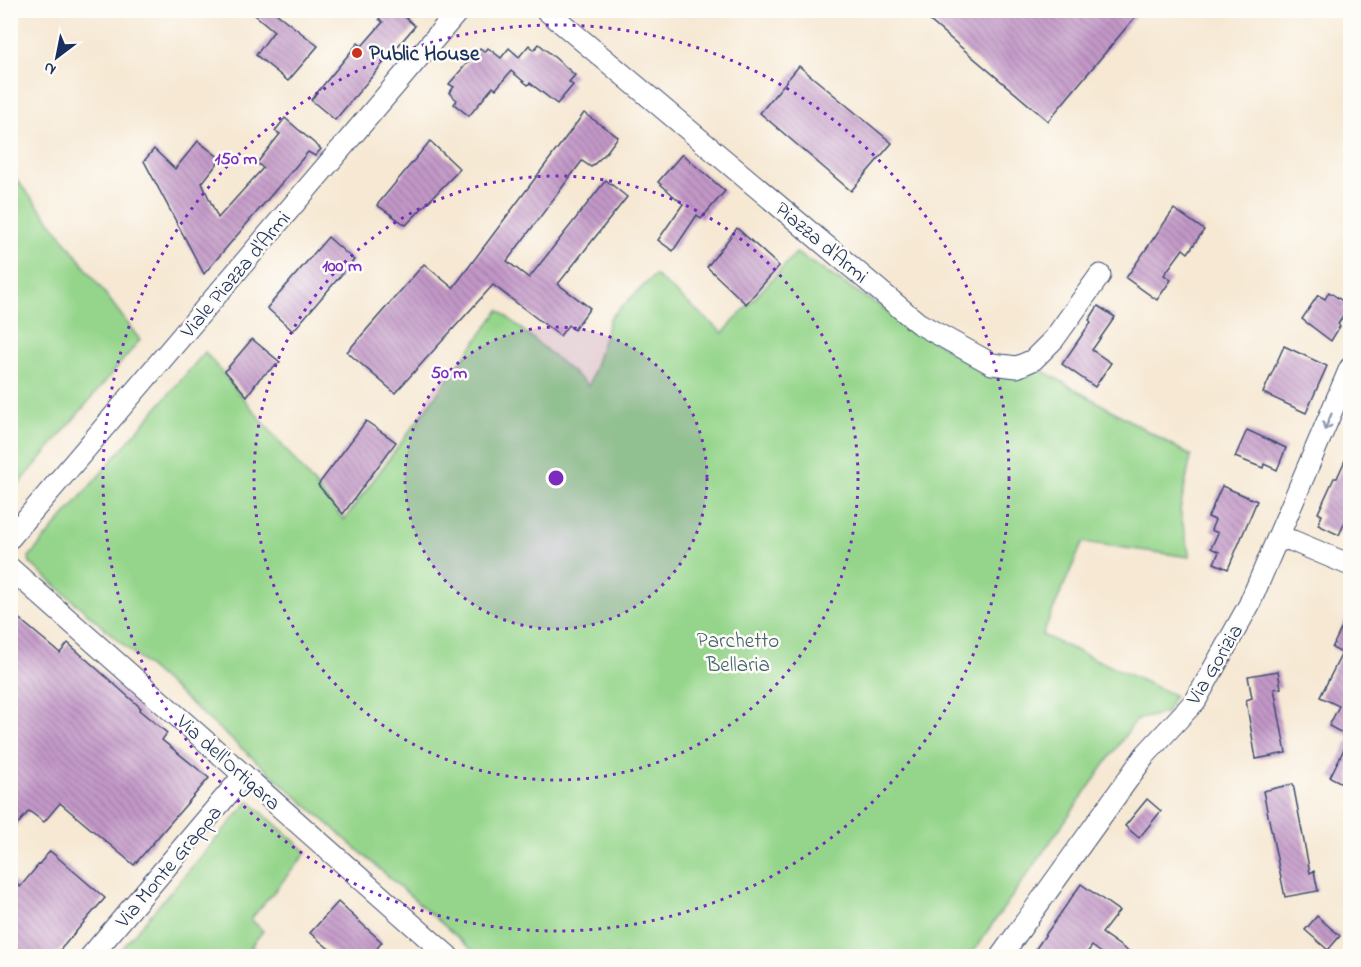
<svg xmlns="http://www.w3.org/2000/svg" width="1361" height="967" font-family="'Indie Flower',sans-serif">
<defs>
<pattern id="building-back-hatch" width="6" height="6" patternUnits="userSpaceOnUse" patternTransform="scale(1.5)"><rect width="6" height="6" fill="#c398c7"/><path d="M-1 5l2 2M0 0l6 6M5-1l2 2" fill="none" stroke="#9e7ca5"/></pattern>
</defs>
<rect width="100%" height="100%" fill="#fdfcf7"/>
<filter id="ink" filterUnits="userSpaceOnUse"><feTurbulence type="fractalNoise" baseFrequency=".0167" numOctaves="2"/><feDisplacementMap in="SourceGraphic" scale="12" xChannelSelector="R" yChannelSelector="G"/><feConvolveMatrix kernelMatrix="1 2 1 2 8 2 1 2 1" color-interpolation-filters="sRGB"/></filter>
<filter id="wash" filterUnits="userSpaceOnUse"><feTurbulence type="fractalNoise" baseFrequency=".008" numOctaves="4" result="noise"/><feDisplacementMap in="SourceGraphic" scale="24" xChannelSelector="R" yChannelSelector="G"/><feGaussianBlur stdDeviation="1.35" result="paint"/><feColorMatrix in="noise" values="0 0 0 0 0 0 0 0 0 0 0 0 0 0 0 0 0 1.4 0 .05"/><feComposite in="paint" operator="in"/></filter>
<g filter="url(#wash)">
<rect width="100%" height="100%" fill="#f6e8d3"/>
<g fill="#95d58b" stroke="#588274" stroke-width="1.5">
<polygon points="11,173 55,227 140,340 11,494"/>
<path d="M796,253L987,374C1005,374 1023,378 1038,368L1191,456L1180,510L1190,557L1083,542L1042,635L1174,695L1166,713L1136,720L970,956H479L30,563L29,557L205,352L344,520L499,310L589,386L610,318L655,275L723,333Z"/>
<polygon points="249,801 307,852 251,919 263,931 251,946 262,956 115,956"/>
</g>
<g id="blocks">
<g fill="url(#building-back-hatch)">
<polygon points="249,10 272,10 318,46 288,81 256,55 274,31"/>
<polygon points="386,10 397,10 415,26 335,120 311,100 358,43 362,46 383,22 379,19"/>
<polygon points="917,10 1141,10 1048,121"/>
<polygon points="539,44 575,75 569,82 573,85 557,104 530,83 528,85 511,71 496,89 493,87 469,116 454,104 457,100 449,93 454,87 449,84 480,48 485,52 488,48 501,58 509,48 519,57 529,45 534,50"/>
<polygon points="799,66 892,143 851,191 760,113"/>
<polygon points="584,113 618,137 605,154 591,167 582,161 507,261 529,278 606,180 627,197 558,284 590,308 574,330 568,325 560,336 493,285 395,393 347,352 424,264 453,288"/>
<polygon points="285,118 321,149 315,156 308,152 204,274 144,161 154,149 175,169 198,141 221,159 202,183 218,218 263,168 257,163 280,134 275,131"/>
<polygon points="430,141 460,169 406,225 377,205"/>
<polygon points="682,154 725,191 701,219 697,215 673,251 658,240 683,204 658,182"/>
<polygon points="1174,209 1204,230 1188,253 1183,249 1164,275 1171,280 1157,300 1126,278"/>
<polygon points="737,228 779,266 746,304 707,267"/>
<polygon points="328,237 354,260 293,331 267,308"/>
<polygon points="1329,292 1347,304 1343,310 1346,312 1338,324 1340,326 1331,341 1302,319 1318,295 1325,299"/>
<polygon points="1098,306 1115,317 1092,350 1111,363 1095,387 1062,364 1091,322 1089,320"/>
<polygon points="252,339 280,362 260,378 247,396 225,371"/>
<polygon points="1284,346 1327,366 1306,413 1263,393"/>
<polygon points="366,421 396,442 343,514 318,485"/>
<polygon points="1247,430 1286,448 1277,470 1264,464 1263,468 1235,457"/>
<polygon points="1350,449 1350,525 1345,522 1339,535 1318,525 1322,515 1318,513 1334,478 1337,478"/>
<polygon points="1222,486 1257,501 1228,569 1214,563 1219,552 1211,548 1218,533 1211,530 1215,520 1208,517"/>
<polygon points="1350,610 1350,787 1330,777 1350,737 1329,726 1339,706 1320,697 1342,653 1332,648"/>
<polygon points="10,611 60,653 68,643 141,708 139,710 167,733 162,740 209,778 134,865 60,803 44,822 29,811 10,833"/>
<polygon points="1278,671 1281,688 1274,689 1286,753 1256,759 1246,700 1252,698 1248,676"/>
<polygon points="1293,784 1310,873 1314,871 1318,891 1285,897 1263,791"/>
<polygon points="1147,799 1161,811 1139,838 1125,826"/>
<polygon points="50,851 105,898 54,957 16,957 10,952 10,878 20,887"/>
<polygon points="1081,884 1119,911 1102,933 1136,957 1107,957 1092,946 1084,957 1030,957"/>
<polygon points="338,902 382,942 370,957 339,957 310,933"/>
<polygon points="1317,916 1340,936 1328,950 1305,930"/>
</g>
</g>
</g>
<g filter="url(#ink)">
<use href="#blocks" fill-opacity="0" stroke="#3c4b70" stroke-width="1.5"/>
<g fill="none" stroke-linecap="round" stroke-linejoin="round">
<g stroke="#3c4b70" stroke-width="23">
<g id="minor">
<polyline points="546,10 918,323 992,364 1017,367 1033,360 1054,339 1100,275"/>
<polyline points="10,538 459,10"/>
<polyline points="1277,542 1286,539 1293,541 1350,565"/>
<polyline points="10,568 448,956"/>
<polyline points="91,956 244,775"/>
<polyline points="1001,956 1146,754 1196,700 1249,605 1350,368"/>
</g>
</g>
<use href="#minor" stroke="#fff" stroke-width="21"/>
</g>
<defs><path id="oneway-shaft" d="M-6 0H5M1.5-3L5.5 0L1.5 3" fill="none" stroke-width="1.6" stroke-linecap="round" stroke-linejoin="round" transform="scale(1.5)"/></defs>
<use stroke="#8d97ae" href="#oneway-shaft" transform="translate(1328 422) rotate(113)"/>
</g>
<circle cx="556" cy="478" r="151" fill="#7b2cbf" fill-opacity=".12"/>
<g fill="none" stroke="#7b2cbf" stroke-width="3" stroke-dasharray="3 6">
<circle cx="556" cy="478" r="151"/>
<circle cx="556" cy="478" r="302"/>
<circle cx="556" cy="478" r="453"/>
</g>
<circle fill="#c8321e" stroke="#fdfcf7" stroke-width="2" cx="357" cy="53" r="6"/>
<g text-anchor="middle" stroke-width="5" stroke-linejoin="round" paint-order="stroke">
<g font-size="21" font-weight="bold" fill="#1b2f5e" stroke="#fdfcf7" text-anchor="start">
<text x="369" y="60">Public House</text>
</g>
<g font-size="21" fill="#1b2f5e" stroke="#fdfcf7">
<text transform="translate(822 242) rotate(40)" y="7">Piazza d'Armi</text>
<text transform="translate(235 274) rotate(-50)" y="7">Viale Piazza d'Armi</text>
<text transform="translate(1214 664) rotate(-59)" y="7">Via Gorizia</text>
<text transform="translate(229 762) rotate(42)" y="7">Via dell'Ortigara</text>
<text transform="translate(168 866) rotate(-50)" y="7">Via Monte Grappa</text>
</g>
<g font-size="21" fill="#40616c" stroke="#fdfcf7">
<text x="738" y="647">Parchetto<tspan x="738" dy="24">Bellaria</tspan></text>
</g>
</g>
<circle cx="556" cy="478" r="9" fill="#7b2cbf" stroke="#fdfcf7" stroke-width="3"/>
<g font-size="18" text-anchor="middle" font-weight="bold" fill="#7b2cbf" stroke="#fdfcf7" stroke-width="5" stroke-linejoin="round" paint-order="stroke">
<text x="236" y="164">150 m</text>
<text x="342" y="271">100 m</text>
<text x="449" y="378">50 m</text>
</g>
<rect width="1361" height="967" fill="none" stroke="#fdfcf7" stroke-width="36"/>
<g transform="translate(57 57) rotate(212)" stroke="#fdfcf7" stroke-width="4.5" paint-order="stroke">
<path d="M0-4.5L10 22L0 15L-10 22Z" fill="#1b2f5e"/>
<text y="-9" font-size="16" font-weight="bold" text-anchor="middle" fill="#1b2f5e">N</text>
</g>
</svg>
